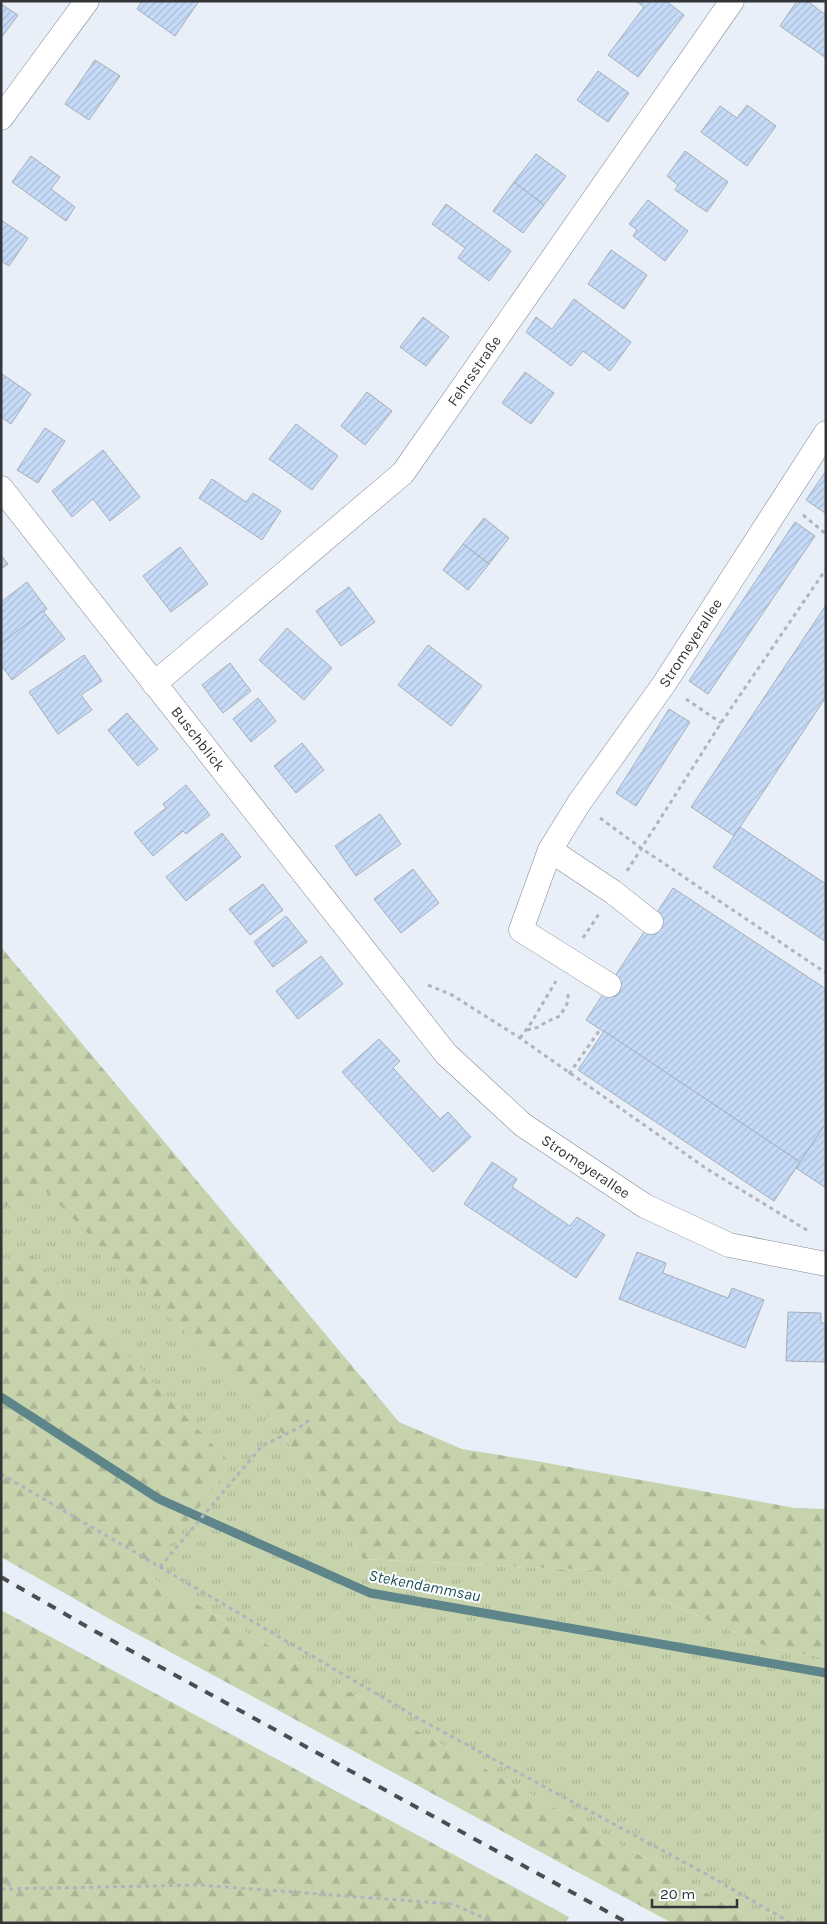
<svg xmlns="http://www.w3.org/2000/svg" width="827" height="1924" font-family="Karla,sans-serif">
<defs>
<pattern id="grass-tufts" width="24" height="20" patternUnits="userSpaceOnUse" patternTransform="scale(1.25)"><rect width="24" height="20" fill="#c7d3ad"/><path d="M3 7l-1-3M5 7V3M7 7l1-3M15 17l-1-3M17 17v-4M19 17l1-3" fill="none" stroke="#abb696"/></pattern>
<pattern id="forest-firs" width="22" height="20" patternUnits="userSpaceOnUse" patternTransform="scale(1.25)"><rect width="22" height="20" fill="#c7d3ad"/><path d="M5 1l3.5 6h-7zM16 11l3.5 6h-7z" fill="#abb696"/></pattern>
<pattern id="building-hatch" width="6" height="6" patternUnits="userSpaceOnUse" patternTransform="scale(1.25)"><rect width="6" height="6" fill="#c6dbf8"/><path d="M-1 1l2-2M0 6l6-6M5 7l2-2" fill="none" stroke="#abbdd5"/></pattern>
</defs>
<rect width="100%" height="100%" fill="#e9eff8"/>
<polygon fill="url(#grass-tufts)" points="42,1186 275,1423 363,1559 594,1570 770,1648 826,1658 826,1923 760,1923 416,1730 146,1575 28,1252 1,1268 1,1209"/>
<g fill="url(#forest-firs)">
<polygon points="1,947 399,1422 462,1449 536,1461 795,1508 826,1509 826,1658 770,1648 594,1570 363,1559 275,1423 42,1187 1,1209"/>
<polygon points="28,1251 232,1465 146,1575 416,1730 760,1923 672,1923 122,1626 1,1557 1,1268"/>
<polygon points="1,1610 569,1917 565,1923 1,1923"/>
</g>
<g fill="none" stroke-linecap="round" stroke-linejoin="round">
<polyline stroke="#5e858a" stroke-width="9" points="1,1397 159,1499 370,1593 826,1673"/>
</g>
<g fill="url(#building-hatch)" stroke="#a8aeb7">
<polygon points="142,1 199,1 175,36 137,9"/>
<polygon points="636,1 666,1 684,15 638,77 608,55 644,7"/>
<polygon points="797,1 807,1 826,15 826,58 780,26"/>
<polygon points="1,4 18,15 1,38"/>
<polygon points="95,60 120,76 89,120 65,104"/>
<polygon points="598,71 629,93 608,122 577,100"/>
<polygon points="747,105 776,126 747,166 701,132 720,106 737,118"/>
<polygon points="685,151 728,182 707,212 675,190 678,185 667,176"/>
<polygon points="536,154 566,176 544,205 514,182"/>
<polygon points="31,156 60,177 51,189 75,207 66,221 12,182"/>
<polygon points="514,182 544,205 523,233 493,211"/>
<polygon points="648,200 688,231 665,261 633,236 637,230 629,224"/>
<polygon points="446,204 511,251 489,281 458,258 465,248 432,224"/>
<polygon points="1,220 28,238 9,266 1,261"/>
<polygon points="611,250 647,275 624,309 588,284"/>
<polygon points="574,299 631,342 610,371 583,351 571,366 526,332 536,317 552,329"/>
<polygon points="423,317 449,337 426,366 400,347"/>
<polygon points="525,372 554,393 531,424 502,403"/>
<polygon points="2,374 31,394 11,424 1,417"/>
<polygon points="367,392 392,411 365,445 341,426"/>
<polygon points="296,424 338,456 312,490 269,459"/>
<polygon points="45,428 65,441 38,483 17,470"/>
<polygon points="103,450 140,497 110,521 93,499 72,517 52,491"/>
<polygon points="826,471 826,512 825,513 806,500"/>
<polygon points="212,479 246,502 253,493 281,511 262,540 199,498"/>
<polygon points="484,518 509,538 489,564 463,544"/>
<polygon points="795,522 815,536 708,694 689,681"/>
<polygon points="463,544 489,564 468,590 443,570"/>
<polygon points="180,547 208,584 171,612 143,576"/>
<polygon points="1,555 8,564 1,569"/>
<polygon points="27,582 47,609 1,644 1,602"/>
<polygon points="349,587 375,622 341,646 316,611"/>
<polygon points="826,605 826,697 734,836 691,807"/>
<polygon points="43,611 65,639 12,680 1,665 1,644"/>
<polygon points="287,628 332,668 304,700 259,660"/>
<polygon points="428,645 482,686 451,726 398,685"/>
<polygon points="84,655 102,681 81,695 92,710 58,734 29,692"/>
<polygon points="230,663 251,691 223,713 202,685"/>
<polygon points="258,698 276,721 251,742 233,719"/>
<polygon points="669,709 690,722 636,806 616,793"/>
<polygon points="127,713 158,749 138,766 108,730"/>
<polygon points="302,743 324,770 296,793 274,766"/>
<polygon points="186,785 210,815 186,834 183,831 153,856 134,833 166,808 163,804"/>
<polygon points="380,814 401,844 356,876 335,846"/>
<polygon points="740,827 826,884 826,942 713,867"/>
<polygon points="222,833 241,857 186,901 166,877"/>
<polygon points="413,869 439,903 401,933 374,899"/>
<polygon points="263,884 283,910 250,935 229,909"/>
<polygon points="673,888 826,989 826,1123 800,1162 586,1020"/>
<polygon points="286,916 307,942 273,967 254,942"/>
<polygon points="321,956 343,984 298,1019 276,991"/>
<polygon points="604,1031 800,1162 774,1201 578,1070"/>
<polygon points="379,1039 400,1061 393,1068 440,1119 448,1112 471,1137 433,1172 342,1072"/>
<polygon points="826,1123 826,1188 796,1168"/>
<polygon points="492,1162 517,1179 512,1187 570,1226 577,1217 605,1235 576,1278 464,1204"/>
<polygon points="637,1252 666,1263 663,1273 728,1298 732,1288 764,1300 745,1348 619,1299"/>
<polygon points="788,1312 821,1313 821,1323 826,1323 826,1362 786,1361"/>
</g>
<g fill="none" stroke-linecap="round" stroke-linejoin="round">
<g stroke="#838991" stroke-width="25">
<g id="minor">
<polyline points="1,118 87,1"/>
<path id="s1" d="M1,488L446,1054L523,1125L645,1206L729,1245L826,1264"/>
<path id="s2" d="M154,684L403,473L732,1"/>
<polyline points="550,850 613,892 651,922"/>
<path id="s3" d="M609,985L521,930L550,850L579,803L664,684L826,433"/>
</g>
</g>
<g stroke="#b0b5bc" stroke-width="3" stroke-dasharray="4 4" stroke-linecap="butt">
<polyline points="803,515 826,534"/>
<polyline points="686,699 721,723"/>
<polyline points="600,818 641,848 826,973"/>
<polyline points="627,871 721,723 826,569"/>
<polyline points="583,938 599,914"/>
<polyline points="428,985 452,995 520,1038 707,1169 810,1232"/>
<polyline points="527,1030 539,1027 546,1022 560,1016 568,1002 568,991"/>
<polyline points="520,1038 531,1023 556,981"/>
<polyline points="569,1074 599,1031"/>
<polyline points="1,1474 423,1721 706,1874 791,1923"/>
<polyline points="160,1567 262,1446 300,1427 312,1418"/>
<polyline points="1,1878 13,1888"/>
<polyline points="1,1889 199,1885 453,1904 495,1923"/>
</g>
<use href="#minor" stroke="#fff" stroke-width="24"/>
<polyline stroke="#4b4e51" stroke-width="4" stroke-dasharray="9 9" stroke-linecap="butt" points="1,1577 91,1629 628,1923"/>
</g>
<g text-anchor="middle" stroke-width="4" stroke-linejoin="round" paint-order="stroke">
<g font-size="15" fill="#333538" stroke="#fafcfd">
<text dy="5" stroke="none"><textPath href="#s2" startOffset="451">Fehrsstraße</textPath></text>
<text dy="5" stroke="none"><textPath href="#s3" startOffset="439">Stromeyerallee</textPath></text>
<text dy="5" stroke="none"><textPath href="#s1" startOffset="319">Buschblick</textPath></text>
<text dy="5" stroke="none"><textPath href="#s1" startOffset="900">Stromeyerallee</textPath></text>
</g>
<g font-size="16" font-style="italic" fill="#1f5054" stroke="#fafcfd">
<text transform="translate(425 1585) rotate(11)" y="6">Stekendammsau</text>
</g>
</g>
<rect width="827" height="1924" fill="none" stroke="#333538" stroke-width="5"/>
<path d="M652 1899v8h85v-8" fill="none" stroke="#333538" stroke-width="2.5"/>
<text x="660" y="1899" font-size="15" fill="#333538" stroke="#fafcfd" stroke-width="4" paint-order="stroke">20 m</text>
</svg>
